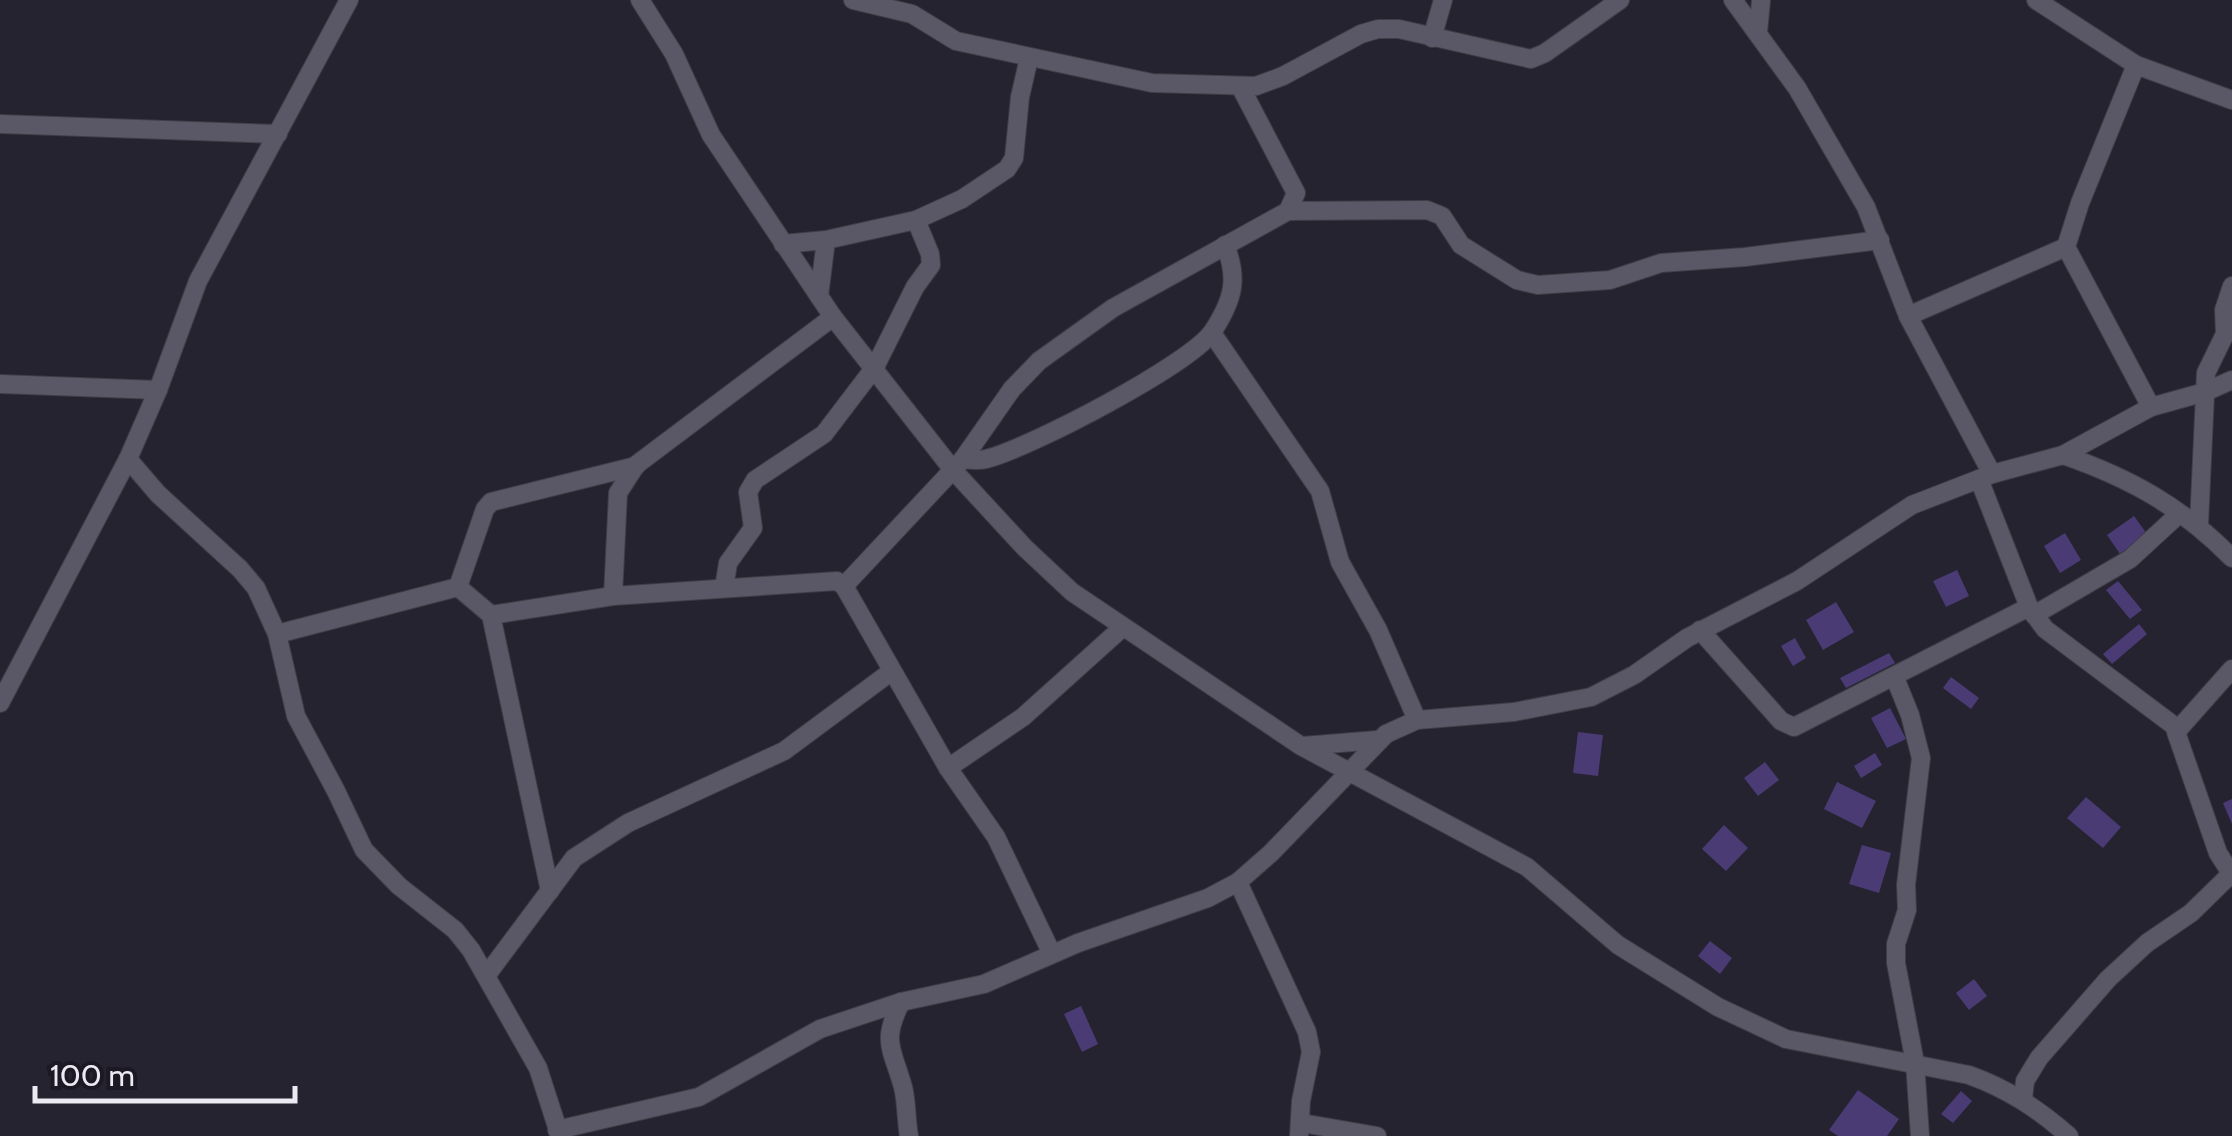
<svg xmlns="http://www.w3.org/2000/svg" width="2232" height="1136" font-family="Cabin,sans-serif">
<rect width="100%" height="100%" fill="#25232f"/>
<g fill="#4a3b75">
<polygon points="2134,516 2147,534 2120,554 2107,535"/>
<polygon points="2065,533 2081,560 2060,573 2044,546"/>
<polygon points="1957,570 1969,596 1946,607 1933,581"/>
<polygon points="2118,581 2142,610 2130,619 2106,590"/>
<polygon points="1836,602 1854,632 1823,650 1806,620"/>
<polygon points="2139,624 2147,634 2112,664 2103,654"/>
<polygon points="1795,638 1806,658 1793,666 1781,646"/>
<polygon points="1889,653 1895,663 1846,688 1840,678"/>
<polygon points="1951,677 1979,698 1971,709 1943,688"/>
<polygon points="1890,708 1906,739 1887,748 1871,718"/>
<polygon points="1578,732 1603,735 1598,776 1573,773"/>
<polygon points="1875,753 1882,765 1861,778 1854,766"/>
<polygon points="1765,762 1779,780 1758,796 1744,778"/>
<polygon points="1837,782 1876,801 1862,828 1824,809"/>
<polygon points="2086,797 2121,827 2103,848 2067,818"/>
<polygon points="2232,799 2232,824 2223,803"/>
<polygon points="1724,825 1748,848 1726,871 1702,849"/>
<polygon points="1862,845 1891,853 1879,893 1849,884"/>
<polygon points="1710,941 1732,958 1720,974 1698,956"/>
<polygon points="1974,979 1987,996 1969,1010 1956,993"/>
<polygon points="1081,1006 1098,1044 1082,1052 1064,1014"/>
<polygon points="1858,1090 1899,1119 1887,1136 1838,1136 1829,1130"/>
<polygon points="1961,1091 1972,1101 1953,1123 1941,1114"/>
</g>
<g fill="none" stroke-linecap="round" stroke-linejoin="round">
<g stroke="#3f3d47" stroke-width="20">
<g id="minor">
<path d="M640,0L674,54L711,135L833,317L953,470L1025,548L1072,592L1301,746L1527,867L1618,945L1718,1007L1786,1039L1969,1075C2008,1089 2038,1109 2069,1136"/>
<polyline points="853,0 912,14 956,41 1152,83 1256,86 1283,76 1361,34 1378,29 1399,29 1531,59 1545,53 1620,0"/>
<polyline points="1733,0 1797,88 1866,207 1908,316 1992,474"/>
<polyline points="2036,0 2136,65 2232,100"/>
<polyline points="1758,32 1761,1"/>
<polyline points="1432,38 1443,0"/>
<polyline points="2136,65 2080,203 2066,247 2151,407"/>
<polyline points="1240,86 1296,193 1288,211"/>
<polyline points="0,124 278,134"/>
<polyline points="783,244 826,240 916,220 962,199 1007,169 1014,158 1020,97 1029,58"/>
<polyline points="819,296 826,240"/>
<polyline points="1908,316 2066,247"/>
<polyline points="1212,333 1320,491 1340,562 1378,630 1417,720"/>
<polyline points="0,384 158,390"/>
<path d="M2063,455C2130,478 2182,507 2232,558"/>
<polyline points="128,459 158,494 240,569 256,588 277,634 296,716 336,791 364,850 399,886 455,930 471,950 538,1068 560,1136"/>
<path d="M963,459C971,460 978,461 986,459C1028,449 1191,364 1213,331C1233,300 1239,279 1225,245"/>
<polyline points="1979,479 2029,607 2045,629 2177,728"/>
<polyline points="2199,524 2206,373 2225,334 2224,310 2232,286"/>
<polyline points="844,586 963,459 1012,389 1039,361 1113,308 1288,211 1427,210 1442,216 1461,245 1517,280 1538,285 1610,280 1661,263 1745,257 1880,240"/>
<polyline points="458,587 485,509 491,502 636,466"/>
<polyline points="724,588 728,563 753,528 748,492 755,480 824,434 875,367 915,287 931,265 930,254 916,220"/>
<polyline points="613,596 618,493 636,465 833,317"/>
<polyline points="491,615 613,596 837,581 844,586 948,768 996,837 1052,954"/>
<polyline points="2034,615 2130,559 2179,514"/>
<polyline points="1700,630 1781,721 1794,727 2029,607"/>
<polyline points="277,634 458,587 491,615 550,891"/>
<polyline points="2232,669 2176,732 2218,853 2232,875"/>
<polyline points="1895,678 1910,715 1921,758 1906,885 1907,910 1896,944 1896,963 1915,1063 1920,1136"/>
<polyline points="0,703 128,459 158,390 198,281 349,0"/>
<polyline points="1303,746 1377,740"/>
<polyline points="948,768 1023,717 1123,627"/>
<polyline points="1238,882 1307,1032 1311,1052 1301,1101 1299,1136"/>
<polyline points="486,976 574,858 628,823 784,751 892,671"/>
<path d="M901,1002C881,1042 892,1048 903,1087C907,1103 906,1120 909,1136"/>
<polyline points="2023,1099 2025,1081 2039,1058 2108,979 2147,943 2191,913 2231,874"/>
<polyline points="1302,1123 1377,1136"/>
<polyline points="557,1130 699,1097 820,1029 901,1002 984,984 1078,943 1208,898 1238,882 1271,853 1386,734 1417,720 1514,712 1591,697 1634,675 1687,638 1797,581 1912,505 1992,474 2063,455 2151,407 2205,392 2232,380"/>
</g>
</g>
<use href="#minor" stroke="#5a5866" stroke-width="18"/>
</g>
<path d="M35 1086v15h260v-15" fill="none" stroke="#ebeaf3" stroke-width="5"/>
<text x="50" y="1086" font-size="30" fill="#ebeaf3" stroke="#1c1925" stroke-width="8" paint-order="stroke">100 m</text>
</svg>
